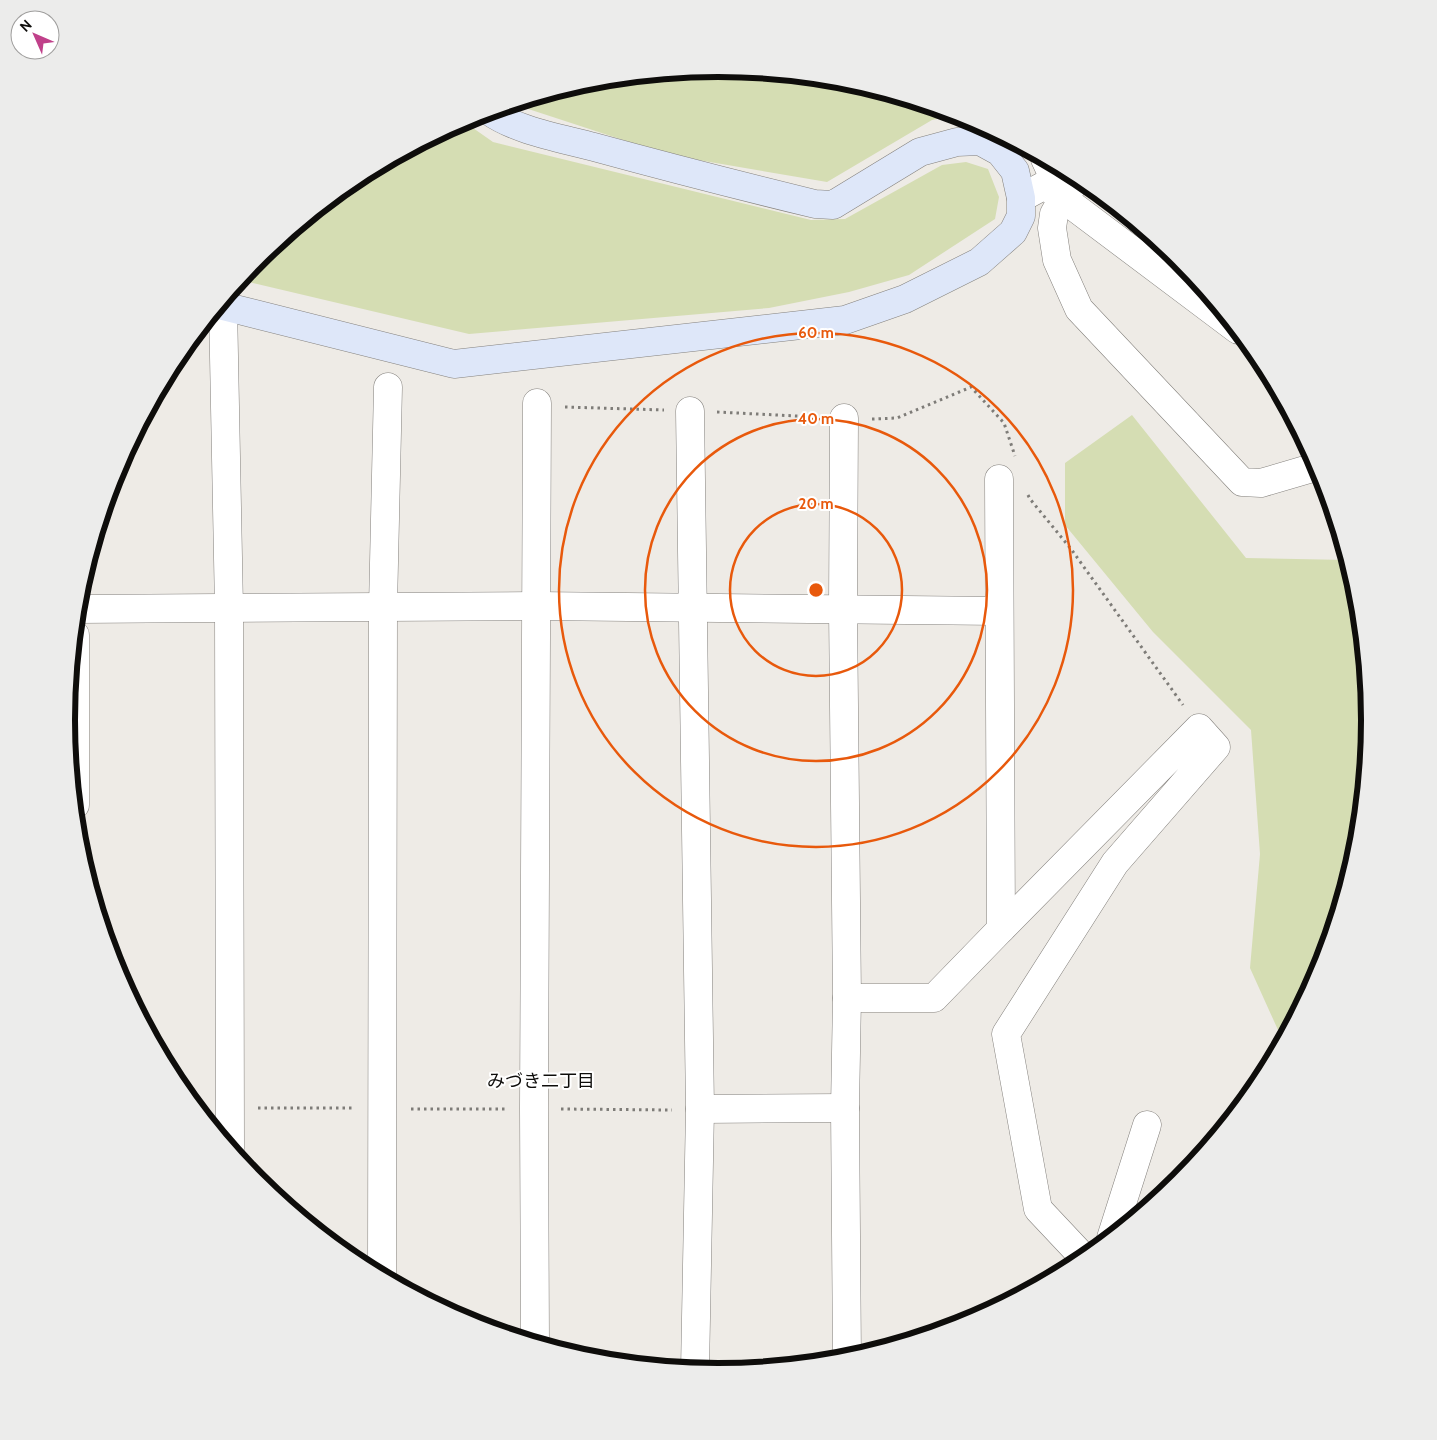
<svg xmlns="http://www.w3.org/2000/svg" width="1437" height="1440" font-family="Cabin,'Noto Sans JP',sans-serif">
<rect width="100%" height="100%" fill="#eeebe6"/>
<g fill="#d5ddb3">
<polygon points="719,68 846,80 958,114 932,120 827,182 669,155 513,104 592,80"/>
<polygon points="463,121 493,142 811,220 845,219 942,165 966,162 988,169 999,197 995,219 909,275 849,292 769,308 469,334 240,280 258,259 356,178"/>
<polygon points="1132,415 1246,558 1348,560 1358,593 1371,720 1358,848 1321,970 1283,1041 1250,968 1260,854 1251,730 1153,632 1065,525 1065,463"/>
</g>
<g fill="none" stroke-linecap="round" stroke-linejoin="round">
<g stroke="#84817d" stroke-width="29">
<g id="street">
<polyline points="1045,159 1063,198"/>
<polyline points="1079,177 1063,198 1054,214 1052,228 1057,260 1079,309 1242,482 1261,483 1319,466"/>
<polyline points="1021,198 1045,185 1238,330"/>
<polyline points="223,306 229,608 230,1148"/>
<polyline points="690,411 700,1109 695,1370"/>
<polyline points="844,418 843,609 847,998"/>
<polyline points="77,609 537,606 999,611"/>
<polyline points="75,805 75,635"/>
<polyline points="1001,929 1199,728 1216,747 1115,863 1006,1034 1038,1209 1085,1259"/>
<polyline points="700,1109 845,1108"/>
<polyline points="1111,1238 1147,1125"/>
<polyline points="382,1276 383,607 388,387"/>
<polyline points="535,1343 534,1109 537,403"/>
<polyline points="847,1359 845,1108 847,998 934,998 1001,929 999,479"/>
</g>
</g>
<g stroke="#84817d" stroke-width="29">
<path id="secondary" d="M219,305L454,364L845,320L905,299L979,262L1013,232L1021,216V198L1015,171L1000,152L980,141L957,142L920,152L833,205L815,204C741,186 667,167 594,147C561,138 517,131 489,111"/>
</g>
<g stroke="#7e7c78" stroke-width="3" stroke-dasharray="2.5 4" stroke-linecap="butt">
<polyline points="565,407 664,410"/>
<polyline points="717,412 816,417"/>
<polyline points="872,419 897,418 971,387 1004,423 1015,456"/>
<polyline points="1028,495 1030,499 1071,549 1183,705"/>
<polyline points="258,1108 354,1108"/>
<polyline points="411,1109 507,1109"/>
<polyline points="561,1109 672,1110"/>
</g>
<use href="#street" stroke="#fff" stroke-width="28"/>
<use href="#secondary" stroke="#dee7f9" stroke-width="28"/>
</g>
<g fill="none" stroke="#e8590c" stroke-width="2.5">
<circle cx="816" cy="590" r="86"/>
<circle cx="816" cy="590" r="171"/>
<circle cx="816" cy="590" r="257"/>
</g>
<g text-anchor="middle" stroke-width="4" stroke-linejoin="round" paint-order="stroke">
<g font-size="18" fill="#0e0d0b" stroke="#fff">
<text x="541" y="1087">みづき二丁目</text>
</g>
</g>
<path d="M0 0H1437V1440H0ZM75 720a643 643 0 1 1 1286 0a643 643 0 1 1-1286 0Z" fill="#ececeb" fill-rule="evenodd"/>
<path fill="none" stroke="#0e0d0b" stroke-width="6" d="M75 720a643 643 0 1 1 1286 0a643 643 0 1 1-1286 0Z"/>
<circle cx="816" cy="590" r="8" fill="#e8590c" stroke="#fff" stroke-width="2.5"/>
<g font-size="15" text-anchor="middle" font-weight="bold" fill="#e8590c" stroke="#fff" stroke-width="4" stroke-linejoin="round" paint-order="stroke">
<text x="816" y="338">60 m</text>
<text x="816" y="424">40 m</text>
<text x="816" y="509">20 m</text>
</g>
<g transform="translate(35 35) rotate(315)"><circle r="24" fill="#ffffff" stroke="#9f9e9d"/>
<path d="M0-4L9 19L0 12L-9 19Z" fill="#c0408a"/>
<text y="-8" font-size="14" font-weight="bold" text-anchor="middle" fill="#0e0d0b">N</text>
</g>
</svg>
